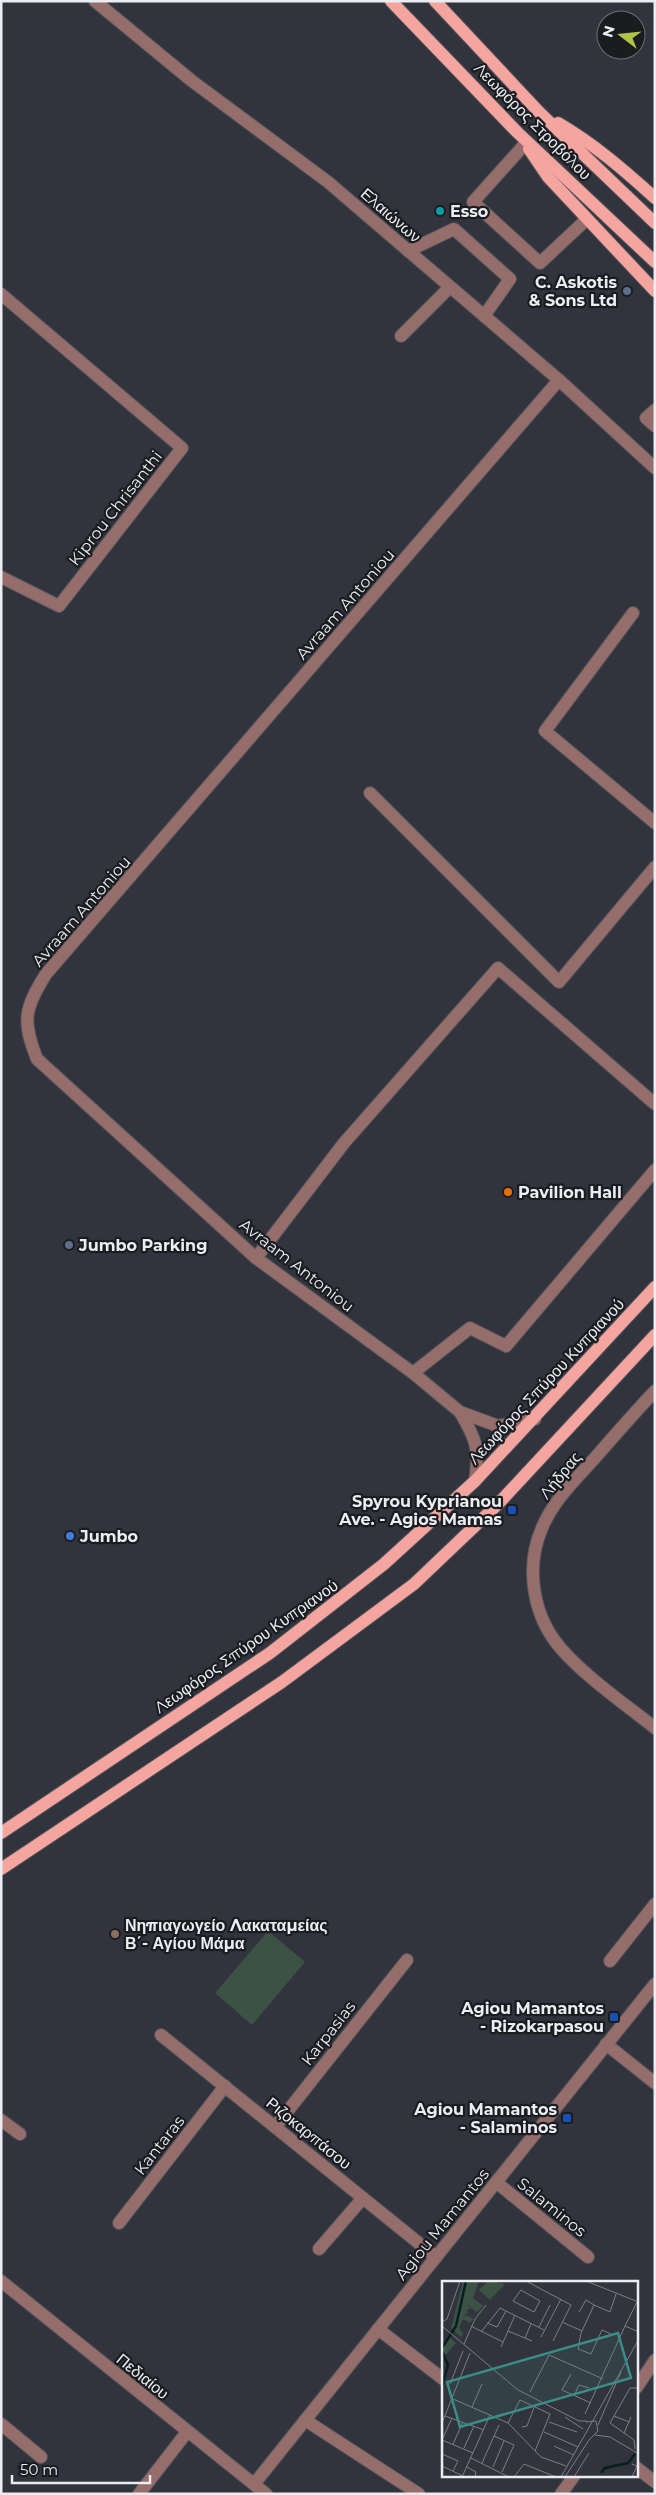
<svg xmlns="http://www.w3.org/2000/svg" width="656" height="2495" font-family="Montserrat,sans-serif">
<rect width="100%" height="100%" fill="#32343d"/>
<polygon fill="#3c5244" points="268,1931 305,1962 252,2025 215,1993"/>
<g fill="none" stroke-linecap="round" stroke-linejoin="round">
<g stroke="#50525a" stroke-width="14">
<g id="minor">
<polyline points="95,1 192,81 328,182 559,380 655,468"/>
<polyline points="525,144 473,202 540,263 587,219"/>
<polyline points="408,251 454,229 510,279 484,316"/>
<polyline points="1,294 182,448 59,606 1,577"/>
<polyline points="401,336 450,287"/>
<polyline points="655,410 646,418 655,426"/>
<polyline points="633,613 545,731 655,823"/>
<polyline points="370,793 559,982 655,867"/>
<polyline points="256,1258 344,1143 498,968 655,1104"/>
<polyline points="413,1373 470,1328 506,1346 655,1170"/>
<path d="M655,1391C634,1413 614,1436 594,1459C574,1481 553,1501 542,1528C526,1564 532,1610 555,1641C576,1670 625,1704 655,1728"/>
<path d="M460,1412C476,1439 480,1449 475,1481"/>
<path d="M535,1419L498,1426L460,1412L413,1373L256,1258L37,1059C22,1021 24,1009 46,974L559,380"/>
<polyline points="610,1961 655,1904"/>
<polyline points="161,2035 436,2257"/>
<polyline points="606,2044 655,2083"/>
<polyline points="1,2120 20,2134"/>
<polyline points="275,2127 407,1960"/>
<polyline points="496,2182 588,2257"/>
<polyline points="119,2223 225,2086"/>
<polyline points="319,2249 363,2198"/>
<polyline points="1,2281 266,2494"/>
<polyline points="378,2329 443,2379"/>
<polyline points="637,2387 655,2360"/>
<polyline points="305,2420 419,2494"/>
<polyline points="1,2424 41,2457"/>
<polyline points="637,2468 655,2482"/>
<polyline points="254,2484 655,1984"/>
<polyline points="139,2494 187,2432"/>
<polyline points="561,2494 574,2476"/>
</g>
</g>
<g stroke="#50525a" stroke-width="14">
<g id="major">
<polyline points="391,1 517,132 655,262"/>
<polyline points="435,1 539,112 655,223"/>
<path d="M558,123C594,144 624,170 655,198"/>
<polyline points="529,149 548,177 655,291"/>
<polyline points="1,1833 270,1653 384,1564 475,1481 655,1287"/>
<polyline points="1,1869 282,1682 414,1584 498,1504 655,1335"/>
</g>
</g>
<use href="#minor" stroke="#956e6b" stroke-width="12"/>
<use href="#major" stroke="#f5a5a0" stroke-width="12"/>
</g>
<circle fill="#0f9aa8" stroke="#1b1c20" stroke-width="2" cx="440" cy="211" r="5"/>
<g fill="#5c6f8a" stroke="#1b1c20" stroke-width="2">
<circle cx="627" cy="291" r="5"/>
<circle cx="69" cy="1245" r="5"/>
</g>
<circle fill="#e8710a" stroke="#1b1c20" stroke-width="2" cx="508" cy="1192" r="5"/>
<g fill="#1a4fb4" stroke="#1b1c20" stroke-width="2">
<rect x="507" y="1505" width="10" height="10" rx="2.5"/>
<rect x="609" y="2012" width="10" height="10" rx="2.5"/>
<rect x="562" y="2113" width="10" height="10" rx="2.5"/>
</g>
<circle fill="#3f7fe0" stroke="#1b1c20" stroke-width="2" cx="70" cy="1536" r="5"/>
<circle fill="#8d6e63" stroke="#1b1c20" stroke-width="2" cx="115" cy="1934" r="5"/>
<g text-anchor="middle" stroke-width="4.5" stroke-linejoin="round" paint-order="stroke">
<g font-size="16" fill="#ebedf2" stroke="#1b1c20">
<text transform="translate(533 121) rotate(45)" y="6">Λεωφόρος Στροβόλου</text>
<text transform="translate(391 215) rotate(41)" y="6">Ελαιώνων</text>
<text transform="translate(115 508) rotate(-52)" y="6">Kiprou Chrisanthi</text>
<text transform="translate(345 604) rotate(-49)" y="6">Avraam Antoniou</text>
<text transform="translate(81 911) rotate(-49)" y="6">Avraam Antoniou</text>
<text transform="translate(297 1265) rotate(38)" y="6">Avraam Antoniou</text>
<text transform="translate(546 1381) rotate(-47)" y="6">Λεωφόρος Σπύρου Κυπριανού</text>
<text transform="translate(560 1475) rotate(-51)" y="6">Λήδρας</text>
<text transform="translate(246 1646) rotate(-35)" y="6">Λεωφόρος Σπύρου Κυπριανού</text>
<text transform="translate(328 2033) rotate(-52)" y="6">Karpasias</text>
<text transform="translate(309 2133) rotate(39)" y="6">Ριζοκαρπάσου</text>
<text transform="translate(159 2145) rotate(-52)" y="6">Kantaras</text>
<text transform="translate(552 2207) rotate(39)" y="6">Salaminos</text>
<text transform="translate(442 2224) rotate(-51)" y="6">Agiou Mamantos</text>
<text transform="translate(143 2376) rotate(39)" y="6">Πεδιαίου</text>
</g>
<g font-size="16" font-weight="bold" fill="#ebedf2" stroke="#1b1c20" text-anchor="start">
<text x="450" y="217">Esso</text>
<text x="617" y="288" text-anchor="end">C. Askotis<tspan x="617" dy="18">&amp; Sons Ltd</tspan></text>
<text x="518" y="1198">Pavilion Hall</text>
<text x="79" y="1251">Jumbo Parking</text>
<text x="502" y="1507" text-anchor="end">Spyrou Kyprianou<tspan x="502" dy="18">Ave. - Agios Mamas</tspan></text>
<text x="80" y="1542">Jumbo</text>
<text x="125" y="1931">Νηπιαγωγείο Λακαταμείας<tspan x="125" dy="18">Β΄- Αγίου Μάμα</tspan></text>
<text x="604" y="2014" text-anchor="end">Agiou Mamantos<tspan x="604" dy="18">- Rizokarpasou</tspan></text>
<text x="557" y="2115" text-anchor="end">Agiou Mamantos<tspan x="557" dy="18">- Salaminos</tspan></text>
</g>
</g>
<g transform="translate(442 2281)">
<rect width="196" height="196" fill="#32343d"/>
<path d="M21,0H37L31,17L41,25L35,31L25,24L29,28H25L26,33L24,32L21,37L24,34L31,38L28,42L21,38L17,47L21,52L19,56L9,47ZM46,0L63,3L48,19L37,9ZM8,57L14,62L0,78V65Z" fill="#3c5244"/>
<path fill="none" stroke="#062021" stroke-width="2.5" d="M0,67L14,45L24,0M0,70L6,84L0,106M159,192L163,187L186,182L193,173"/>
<path fill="none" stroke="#7c7e85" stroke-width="1" d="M84,0L129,24L111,60M144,0L194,20M79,9L98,20L92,31L71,20ZM197,17L183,45L197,51M137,31L144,19L152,24M0,41L5,38L18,0M120,41L140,50M45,42L55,46L64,30M0,45L76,109L137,140H145M29,45L61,61M97,46L108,24M66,50L90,60M39,51L58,27L102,49M169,53L160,49L149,73L136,68L139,52L152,24L168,31L174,13M99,56L119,18M83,57L89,43M22,63L33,38L44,24M59,66L73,34M129,93L120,109L149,122M8,103L21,70M88,111L107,74L161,98M132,115L137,104L147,107M11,118L66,142L99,176L124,185M30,126L40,103M143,133L183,45M3,135L42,149M172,135L187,141M123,136L141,148M10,137L0,159L31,172M107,141L135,151M0,142L28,72M66,142L78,119L108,133M156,144L179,91M80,146L85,145L93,124M102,151L136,166M182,152L189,136M153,154L168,156L197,173M52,155L72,164L60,191M11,163L21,141M112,165L132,174M22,167L32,145M193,168L192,159L168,142L188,107H197M93,170L108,133M0,173L16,180L11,190M29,177L67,196M40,182L57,144M190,183L195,185L190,196M0,185L21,195M25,186L34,191L33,196M51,186L62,160M20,196L48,134M72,196L82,183L114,196M119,196L197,58M123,196L147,159L156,150L154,140L144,141M132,196L147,172"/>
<path fill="#3b8e88" fill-opacity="0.15" stroke="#3b8e88" stroke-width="2.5" d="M176,52L189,97L18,146L5,101Z"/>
<rect width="196" height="196" fill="none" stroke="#ebedf2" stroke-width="2.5"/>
</g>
<rect width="656" height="2495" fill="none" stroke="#ebedf2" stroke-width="5"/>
<g transform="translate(621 35) rotate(286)"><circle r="24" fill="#1b1c20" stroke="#6e7074"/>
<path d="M0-4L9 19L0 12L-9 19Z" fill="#b2c34c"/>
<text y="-8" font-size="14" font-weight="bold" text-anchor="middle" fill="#ebedf2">N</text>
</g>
<path d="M12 2475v8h138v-8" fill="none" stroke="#ebedf2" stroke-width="2.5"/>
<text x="20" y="2475" font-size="15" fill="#ebedf2" stroke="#1b1c20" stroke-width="4" paint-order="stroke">50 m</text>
</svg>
